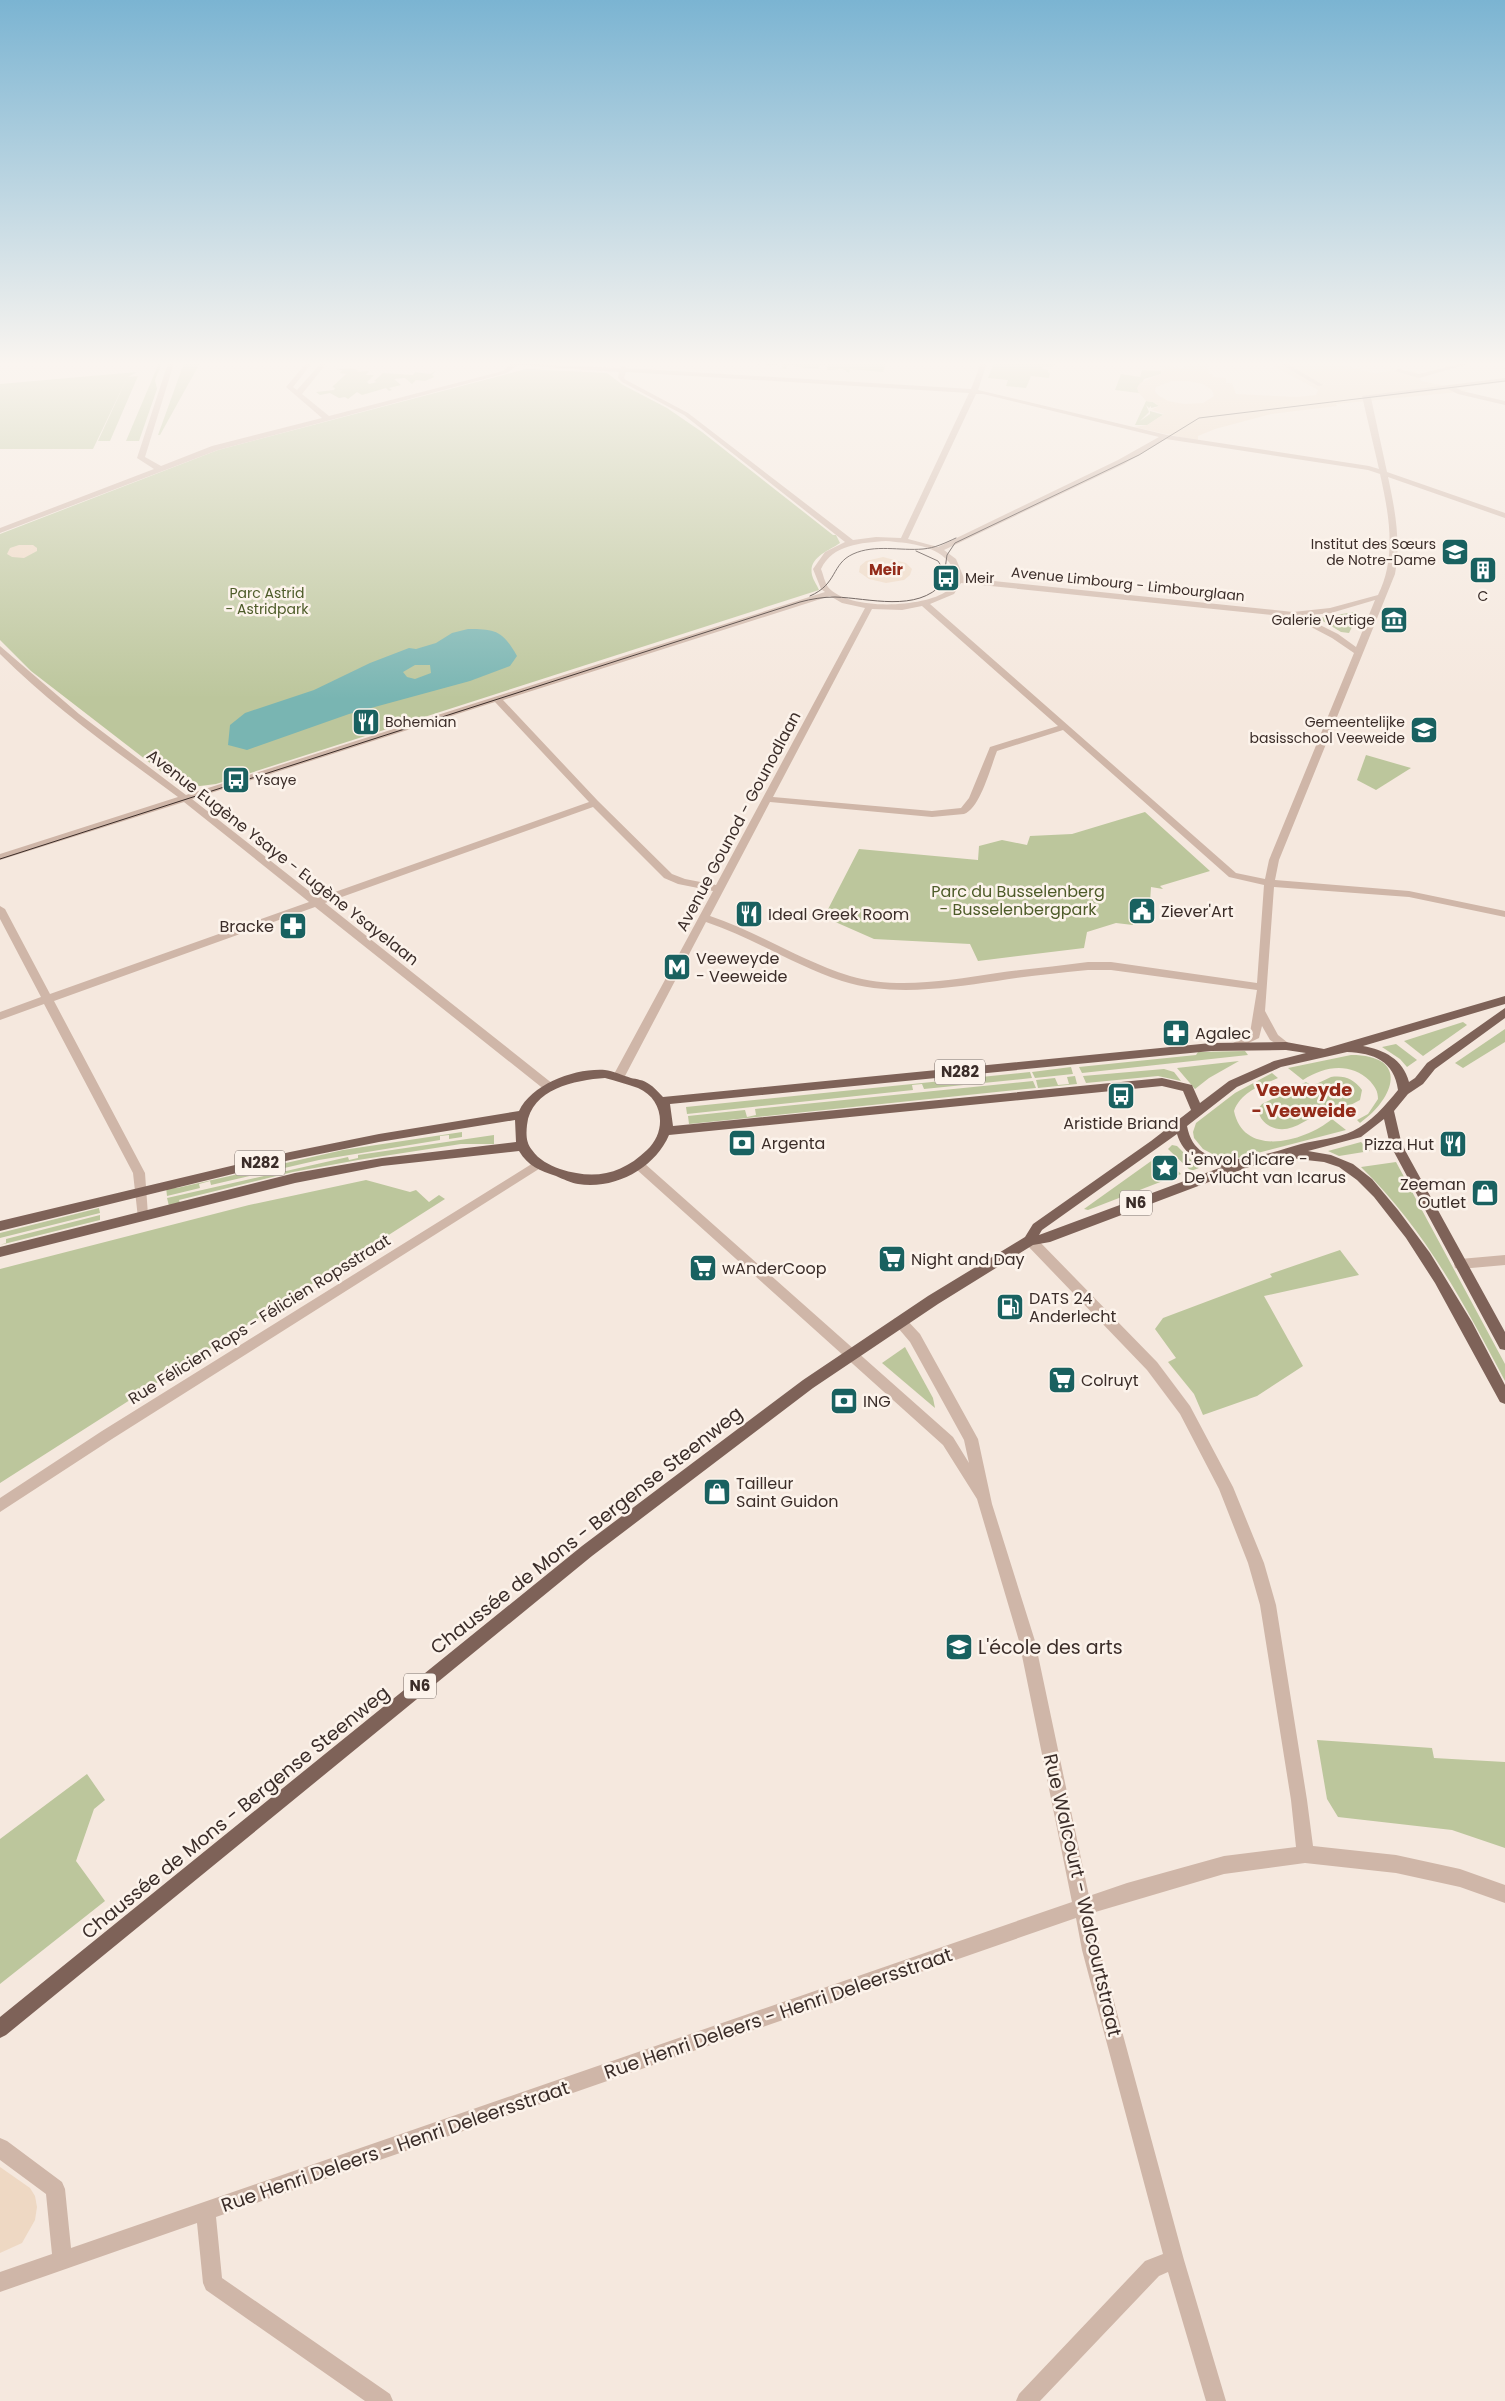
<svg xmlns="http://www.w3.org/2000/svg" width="1505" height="2401" font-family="Poppins,sans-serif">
<rect width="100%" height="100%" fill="#f5e8de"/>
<g fill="#bcc69c">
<polygon points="159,363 162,363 155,380 157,389 139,441 126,441"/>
<polygon points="184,363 200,363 160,435 158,435"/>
<polygon points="738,363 877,363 886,364 883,372 850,369 849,373 843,369 827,370 828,364 819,366 818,369 797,367 793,365 787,366 786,369 783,369 781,364 767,366 763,363 759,365 755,363"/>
<polygon points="994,363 1055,363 1054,367 1043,367 1042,369 1048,370 1048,372 1050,373 1049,378 1031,376 1026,388 1006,386 1008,380 988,378"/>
<polygon points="351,368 358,370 357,372 369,371 366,375 374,375 367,382 369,384 377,382 374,381 383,373 413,375 415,372 430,374 435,371 432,375 434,377 425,381 416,380 412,384 405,378 394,379 401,385 389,388 392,390 389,391 386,388 362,395 357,392 348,399 345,397 339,398 330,393 320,395 316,392 334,390 335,388 332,387 346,374 340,373 342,370 336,369"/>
<path d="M526,369L607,373L623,385L667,408L702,432L833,535H836L840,543C829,551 808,557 812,575C813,580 817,585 819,590L216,784L192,787L176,783L31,671L0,640V534L218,450Z"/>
<polygon points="1142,370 1161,371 1161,374 1144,379 1138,391 1139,393 1115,390 1121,374 1140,377"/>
<polygon points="137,372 128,377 138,376 110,441 98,441 127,378 93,449 0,449 0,384"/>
<polygon points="1146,401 1153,402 1159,406 1151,408 1151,406 1149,408 1146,405 1149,412 1140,421 1150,414 1150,411 1164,415 1158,418 1154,412 1158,418 1148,425 1135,425"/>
<polygon points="1354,612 1358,615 1349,633 1341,632 1318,618"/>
<polygon points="1366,755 1411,768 1376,790 1357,780"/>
<polygon points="1145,812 1210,871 1160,886 1163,889 1151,887 1150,902 1133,901 1133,925 1116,923 1087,932 1084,948 978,961 970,944 874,939 824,917 859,849 978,860 979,846 1002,840 1027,845 1030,836 1072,834"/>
<polygon points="1463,1022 1467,1025 1423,1056 1404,1041"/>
<polygon points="1505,1029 1505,1042 1463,1068 1455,1063"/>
<polygon points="1396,1044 1417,1060 1407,1067 1400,1059 1382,1047"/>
<polygon points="1245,1051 1248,1055 1082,1073 1079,1067 1196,1055 1198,1052"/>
<path d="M1351,1055C1410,1055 1395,1098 1360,1123L1357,1120L1368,1114L1378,1099C1378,1091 1375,1087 1370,1081C1350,1062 1325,1066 1303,1080L1288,1068Z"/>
<polygon points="1239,1061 1209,1078 1195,1089 1177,1068"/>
<polygon points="1071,1067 1073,1074 1035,1078 1032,1072"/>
<polygon points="1164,1069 1174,1072 1181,1081 1158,1076 1086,1083 1083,1076"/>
<polygon points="1030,1072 1032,1078 924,1089 922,1084 912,1085 913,1090 687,1114 686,1107"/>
<path d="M1272,1073L1278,1078C1260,1086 1241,1092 1234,1111C1244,1159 1306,1141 1332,1119L1346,1130L1238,1158L1218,1157L1203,1149L1194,1138L1193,1132L1196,1123L1235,1093Z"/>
<polygon points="1075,1076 1077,1084 1038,1088 1036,1080 1055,1078 1058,1085 1069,1084 1067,1077"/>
<path d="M1331,1077C1344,1075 1354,1079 1362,1090L1360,1100L1330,1116L1322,1111C1306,1120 1287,1137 1268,1125C1262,1121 1259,1116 1258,1109L1262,1104L1306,1082L1312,1086Z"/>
<polygon points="1033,1081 1036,1088 689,1124 688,1116 745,1110 747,1117 756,1115 755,1109"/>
<polygon points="462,1132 462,1137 449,1139 449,1135 440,1136 440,1140 319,1160 211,1185 210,1181 199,1184 200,1188 167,1196 166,1187 177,1188 343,1150"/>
<polygon points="494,1135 494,1144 461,1144 358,1160 293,1172 179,1200 180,1203 169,1206 167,1198 348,1157 349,1160 358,1158 358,1155"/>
<polygon points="1361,1142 1370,1151 1339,1156 1328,1151"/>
<polygon points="1172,1145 1177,1146 1199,1168 1191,1171 1168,1149"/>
<polygon points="1161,1154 1181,1174 1088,1210 1084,1209"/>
<path d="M1396,1162L1505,1364V1381C1465,1305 1424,1228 1361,1167Z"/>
<polygon points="366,1180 410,1192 416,1190 429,1202 439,1195 445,1199 0,1483 0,1269 249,1205"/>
<polygon points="99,1208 100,1213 0,1238 0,1233"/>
<polygon points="100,1215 100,1220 0,1245 6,1243 6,1239"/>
<polygon points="1340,1250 1359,1275 1264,1296 1303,1366 1257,1396 1203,1415 1194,1394 1168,1362 1176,1358 1155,1329 1163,1318 1272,1277 1270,1274"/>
<polygon points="905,1347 933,1398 935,1408 882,1363"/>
<polygon points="1317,1740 1432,1748 1434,1758 1505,1762 1505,1848 1452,1830 1338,1817 1327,1799"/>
<polygon points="87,1774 105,1800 94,1809 76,1861 105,1901 0,1984 0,1839"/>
</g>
<g fill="#eed8c3" fill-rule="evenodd">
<path d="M1185,363H1207L1209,374H1212L1213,377L1226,378V383H1232L1236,394L1297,397L1316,395L1318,390L1268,363H1335L1374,373L1391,371L1392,369L1395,371L1409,370L1416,372L1421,381L1469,391L1336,404L1337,406L1271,414L1215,429L1198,436V441L1134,427L1147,425L1164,414L1151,410L1159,406L1153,402L1146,401L1139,393L1137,388L1140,383L1161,374L1162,366L1184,368ZM1172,381H1188L1203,384L1212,390L1214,396L1203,403L1184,404L1168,401L1158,395L1155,391L1156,387Z"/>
<polygon points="19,545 33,545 37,548 37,551 24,558 12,557 7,554 10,548"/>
<polygon points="883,557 906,563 912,569 910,575 904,580 886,583 869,579 859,572 860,566 866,561"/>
<polygon points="0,2167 30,2188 35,2196 37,2207 35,2220 22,2243 0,2253"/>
</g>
<path fill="#79b5b2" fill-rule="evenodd" d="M468,629C496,629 503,631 517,656L510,666L470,681L349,714L247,750L228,745L230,725L245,713L314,690L370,663L409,648L416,649L436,643L452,633ZM415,665H430L431,673L415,679L407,677L403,672Z"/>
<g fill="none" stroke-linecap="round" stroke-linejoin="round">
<g fill="#cfb6a8" fill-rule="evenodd">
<path d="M168,363H174L145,457L161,466L212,446L322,418L286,387L306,363H312L293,387L297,390L321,363H327L302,394L329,416L503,371L510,365L508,363L620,368L623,366L626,368L971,389L981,363H987L978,390L1167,435L1369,466L1379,469L1362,396L1505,378V382L1456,388L1462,391L1505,401V405L1458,394L1448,389L1371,398L1387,472L1505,513V518L1388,477C1395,509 1401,542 1395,574L1279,860L1275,880L1409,891L1505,911V917L1409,897L1274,887L1265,1011L1278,1035L1292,1046L1286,1050L1270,1040L1262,1026L1259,1038L1234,1050L1228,1046L1250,1033L1257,990L1111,970H1088C1058,973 1027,976 997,981C946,988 893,997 842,981C795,966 754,938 706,922L625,1076L619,1080L613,1076L713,891L678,884L664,878L593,807L325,903L553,1084L555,1087L553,1090H545L315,907L54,1001L145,1173L148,1215L146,1218H138L133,1173L44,1004L0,1020V1012L41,997L0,919V906L5,909L50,994L309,902L184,802L0,860V854L178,797C117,752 54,708 0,654V646L79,714L186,795L825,592L821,589L813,569L825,552L845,542L684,415L622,382L618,378L619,372L517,365L507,373L218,450L0,533V528L154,469L137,458ZM626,372L969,393L901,538L876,537L853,540L688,413L626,380L624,378ZM976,394H983L1159,437L1118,460L938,547L908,539ZM1166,439L1368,470L1380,474C1389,514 1397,557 1378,595L1330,608L1293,612L964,578L956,559L944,550L1124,464ZM886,541C906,543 933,544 948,561C952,565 954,573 956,578C953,582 951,588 947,591C923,608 848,611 828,587C825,583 823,574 821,569C833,544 861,543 886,541ZM961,583L1292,617L1332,638L1354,653L1269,860L1265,879L1236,873L930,604L954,594ZM830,596L842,603L865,608L716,885L685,879L672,874L598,801L503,700ZM1375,600L1356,647L1338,634L1302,616L1331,613ZM922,606L1058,726L990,747L969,798L961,808L932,811L773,797L872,609L902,610ZM495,702L589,802L318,898L192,799ZM1063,730L1229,877L1264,885L1257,983L1111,962H1088C1058,966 1027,969 997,973C949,980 897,990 850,976C801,961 758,932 710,916L770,802L932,817L964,814C980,809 991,766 997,751Z"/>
<polygon points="1279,363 1286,363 1323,385 1318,386"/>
<polygon points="1463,363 1472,363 1419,378 1395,371 1398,369 1419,374"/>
<polygon points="538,1160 544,1164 542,1167 112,1439 0,1512 0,1498 102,1431"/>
<polygon points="640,1162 644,1163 953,1437 969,1463 964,1440 910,1342 893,1322 895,1318 905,1318 920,1334 978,1439 992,1504 1035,1641 1089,1896 1127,1883 1224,1856 1296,1847 1291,1800 1260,1605 1248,1563 1219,1489 1180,1414 1147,1370 1025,1243 1024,1240 1025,1237 1035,1237 1157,1362 1190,1406 1233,1487 1264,1563 1276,1605 1307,1800 1313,1846 1396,1855 1460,1869 1505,1885 1505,1903 1460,1887 1396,1873 1305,1863 1224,1874 1092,1913 1100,1950 1184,2260 1226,2401 1206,2401 1168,2272 1159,2276 1040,2401 1016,2401 1019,2394 1145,2261 1163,2254 1082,1950 1076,1918 216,2217 222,2278 390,2394 393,2401 365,2401 206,2290 203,2283 197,2223 0,2292 0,2272 52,2254 46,2194 0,2160 0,2138 7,2141 62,2182 65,2189 71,2248 1072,1902 1019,1641 977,1499 943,1445 636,1169 634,1166"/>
<polygon points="1505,1255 1505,1265 1460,1269 1455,1268 1454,1264 1455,1260 1460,1259"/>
</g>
<path fill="#7e6258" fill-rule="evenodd" d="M1505,996V1004L1363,1046C1384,1050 1403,1059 1409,1082L1415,1078L1427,1063L1505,1008V1018L1435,1069L1423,1084L1408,1094L1394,1111L1401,1141L1406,1152L1505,1332V1350L1500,1349L1394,1152L1389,1141L1384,1119L1361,1137L1308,1151L1331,1155L1353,1164L1372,1179L1398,1210L1430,1253L1472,1322L1505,1385V1404L1500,1402L1435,1283L1406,1238L1374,1197L1357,1180L1339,1167L1324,1162L1297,1159L1291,1156L1246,1168L1050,1242L1033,1245L938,1304L813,1388L592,1556L6,2035L0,2038V2017L582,1546L803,1380L928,1296L1025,1237L1033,1224L1151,1141L1191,1110L1183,1091L1162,1086L669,1135C655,1168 615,1190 578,1184C571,1183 563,1179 556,1176C540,1171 528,1166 519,1151L382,1166L295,1183L0,1257V1247L295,1173L382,1158L516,1142L515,1120L379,1142L290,1160L0,1231V1221L290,1152L379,1134L519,1111C532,1084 575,1068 605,1070C613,1071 622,1075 631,1078C636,1079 644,1080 649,1084C654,1087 658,1092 663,1097L1211,1043L1286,1042L1324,1049ZM1286,1050L1306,1053L1274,1061L1229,1081L1200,1103L1192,1085L1162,1078L673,1126L670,1104L1211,1051ZM1347,1052C1374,1053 1394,1061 1398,1090C1386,1105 1370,1123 1353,1131C1338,1138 1317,1140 1301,1144C1266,1154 1197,1180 1187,1126L1237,1087L1281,1067ZM605,1078C616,1081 627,1084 638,1088C664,1099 667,1132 647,1150C621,1175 594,1180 560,1169C549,1165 539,1160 532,1150C526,1143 526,1134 527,1125C531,1089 575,1080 605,1078ZM1177,1134C1183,1155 1201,1164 1222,1167L1039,1235L1042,1230Z"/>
<g stroke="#3b2d29" stroke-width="1">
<polyline points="916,551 938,561 945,572"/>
<path d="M810,596C838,584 831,564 853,554C875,544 900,551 923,549C935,548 945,543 956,538"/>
<path d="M0,859L800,602C811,599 823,597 835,597C869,598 917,613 943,583L947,555L955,543L1139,455L1199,418L1505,381"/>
</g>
</g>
<linearGradient id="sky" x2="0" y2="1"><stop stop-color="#7bb4d2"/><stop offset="0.52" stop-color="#faf5f0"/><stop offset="1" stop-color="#faf5f0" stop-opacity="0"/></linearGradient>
<rect width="1505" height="699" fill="url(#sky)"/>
<defs>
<g id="university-square" transform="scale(1.4375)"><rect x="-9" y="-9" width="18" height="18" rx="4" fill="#196160" stroke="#fcf3eb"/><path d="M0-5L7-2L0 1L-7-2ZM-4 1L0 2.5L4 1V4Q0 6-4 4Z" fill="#fff"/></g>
<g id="building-square" transform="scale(1.4375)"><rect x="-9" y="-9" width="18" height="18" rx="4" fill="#196160" stroke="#fcf3eb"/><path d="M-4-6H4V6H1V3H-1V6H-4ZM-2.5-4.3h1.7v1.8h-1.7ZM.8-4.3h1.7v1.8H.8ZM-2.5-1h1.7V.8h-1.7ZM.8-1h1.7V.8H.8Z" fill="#fff"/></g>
<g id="bus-square" transform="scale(1.4375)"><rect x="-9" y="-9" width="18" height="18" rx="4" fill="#196160" stroke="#fcf3eb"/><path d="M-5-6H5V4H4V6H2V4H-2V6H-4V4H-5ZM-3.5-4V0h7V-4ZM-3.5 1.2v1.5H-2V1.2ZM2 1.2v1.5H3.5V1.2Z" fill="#fff"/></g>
<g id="museum-square" transform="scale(1.4375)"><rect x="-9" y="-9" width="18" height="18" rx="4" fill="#196160" stroke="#fcf3eb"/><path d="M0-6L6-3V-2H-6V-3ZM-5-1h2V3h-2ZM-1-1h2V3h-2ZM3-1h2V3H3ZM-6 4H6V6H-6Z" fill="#fff"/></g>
<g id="restaurant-square" transform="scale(1.4375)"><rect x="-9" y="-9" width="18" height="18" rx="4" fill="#196160" stroke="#fcf3eb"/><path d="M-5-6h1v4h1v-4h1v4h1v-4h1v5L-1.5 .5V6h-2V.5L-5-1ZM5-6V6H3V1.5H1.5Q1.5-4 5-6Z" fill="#fff"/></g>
<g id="school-square" transform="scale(1.4375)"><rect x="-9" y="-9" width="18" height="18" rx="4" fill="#196160" stroke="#fcf3eb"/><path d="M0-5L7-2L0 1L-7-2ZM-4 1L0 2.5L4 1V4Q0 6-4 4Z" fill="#fff"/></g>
<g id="civic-square" transform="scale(1.4375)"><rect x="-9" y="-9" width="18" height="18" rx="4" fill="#196160" stroke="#fcf3eb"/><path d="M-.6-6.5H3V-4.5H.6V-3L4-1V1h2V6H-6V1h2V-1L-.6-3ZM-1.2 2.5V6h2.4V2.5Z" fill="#fff"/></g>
<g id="pharmacy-square" transform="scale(1.4375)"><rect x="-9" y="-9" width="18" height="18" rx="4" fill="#196160" stroke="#fcf3eb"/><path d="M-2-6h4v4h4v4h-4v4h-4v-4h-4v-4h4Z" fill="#fff"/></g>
<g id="metro-square" transform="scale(1.4375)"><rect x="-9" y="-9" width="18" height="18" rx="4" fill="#196160" stroke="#fcf3eb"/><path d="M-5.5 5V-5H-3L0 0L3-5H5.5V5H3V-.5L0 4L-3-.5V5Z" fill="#fff"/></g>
<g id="bank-square" transform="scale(1.4375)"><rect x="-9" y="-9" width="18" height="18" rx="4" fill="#196160" stroke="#fcf3eb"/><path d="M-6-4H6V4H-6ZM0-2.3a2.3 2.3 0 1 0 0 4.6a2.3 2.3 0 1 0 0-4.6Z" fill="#fff"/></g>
<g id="sight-square" transform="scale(1.4375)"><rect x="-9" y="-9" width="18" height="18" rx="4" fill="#196160" stroke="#fcf3eb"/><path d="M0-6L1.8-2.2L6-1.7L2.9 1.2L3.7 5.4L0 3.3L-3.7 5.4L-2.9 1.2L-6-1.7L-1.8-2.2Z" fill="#fff"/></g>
<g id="shop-square" transform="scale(1.4375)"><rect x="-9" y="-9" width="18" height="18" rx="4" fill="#196160" stroke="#fcf3eb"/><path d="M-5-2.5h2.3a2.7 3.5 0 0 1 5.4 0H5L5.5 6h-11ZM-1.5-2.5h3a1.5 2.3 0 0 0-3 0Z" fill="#fff"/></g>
<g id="supermarket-square" transform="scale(1.4375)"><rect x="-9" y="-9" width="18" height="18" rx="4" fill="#196160" stroke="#fcf3eb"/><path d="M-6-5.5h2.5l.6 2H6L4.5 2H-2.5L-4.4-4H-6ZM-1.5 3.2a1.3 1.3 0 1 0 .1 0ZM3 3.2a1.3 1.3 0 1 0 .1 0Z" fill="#fff"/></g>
<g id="fuel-square" transform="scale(1.4375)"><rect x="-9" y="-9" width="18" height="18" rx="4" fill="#196160" stroke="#fcf3eb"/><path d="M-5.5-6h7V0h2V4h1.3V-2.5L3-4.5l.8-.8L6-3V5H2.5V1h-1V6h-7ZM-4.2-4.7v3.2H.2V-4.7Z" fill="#fff"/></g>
</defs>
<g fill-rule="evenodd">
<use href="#university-square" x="1455" y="552"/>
<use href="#building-square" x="1483" y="570"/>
<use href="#bus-square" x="946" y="578"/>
<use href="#museum-square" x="1394" y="620"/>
<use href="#restaurant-square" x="366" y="722"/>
<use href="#school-square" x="1424" y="730"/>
<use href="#bus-square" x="236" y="780"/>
<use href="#civic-square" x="1142" y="911"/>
<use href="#restaurant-square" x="749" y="914"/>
<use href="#pharmacy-square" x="293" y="926"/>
<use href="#metro-square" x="677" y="967"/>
<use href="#pharmacy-square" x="1176" y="1033"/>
<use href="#bus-square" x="1121" y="1096"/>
<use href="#bank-square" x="742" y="1143"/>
<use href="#restaurant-square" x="1453" y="1144"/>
<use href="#sight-square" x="1165" y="1168"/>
<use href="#shop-square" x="1485" y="1193"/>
<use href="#supermarket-square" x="892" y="1259"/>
<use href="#supermarket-square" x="703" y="1268"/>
<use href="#fuel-square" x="1010" y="1307"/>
<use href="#supermarket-square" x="1062" y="1380"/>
<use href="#bank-square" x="844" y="1401"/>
<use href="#shop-square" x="717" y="1492"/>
<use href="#school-square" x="959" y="1647"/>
</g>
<g text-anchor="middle" stroke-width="5" stroke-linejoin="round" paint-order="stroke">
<g font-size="14" fill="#3b2d29" stroke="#fcf3eb" text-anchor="end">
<text x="1436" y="549">Institut des Sœurs<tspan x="1436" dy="16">de Notre-Dame</tspan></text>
<text x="965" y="583" text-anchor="start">Meir</text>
<text x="1483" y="601" text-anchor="middle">C</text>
<text x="1375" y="625">Galerie Vertige</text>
<text x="385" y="727" text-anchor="start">Bohemian</text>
<text x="1405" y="727">Gemeentelijke<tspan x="1405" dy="16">basisschool Veeweide</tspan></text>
<text x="255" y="785" text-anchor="start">Ysaye</text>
</g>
<g font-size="14" fill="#3b2d29" stroke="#fcf3eb">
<text transform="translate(1128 584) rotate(6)" y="5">Avenue Limbourg - Limbourglaan</text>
</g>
<g font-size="14" fill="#4e5c2a" stroke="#fcf3eb">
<text x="267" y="598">Parc Astrid<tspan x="267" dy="16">- Astridpark</tspan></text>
</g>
<g font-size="15" font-weight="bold" fill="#932b19" stroke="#fcf3eb">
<text x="886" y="575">Meir</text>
</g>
<g fill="#fcf3eb" stroke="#756863" stroke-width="1">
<rect x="935" y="1059.5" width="50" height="25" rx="4"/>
<rect x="235" y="1150.5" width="50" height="25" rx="4"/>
<rect x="1120" y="1190.5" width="32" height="25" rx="4"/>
<rect x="404" y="1673.5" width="32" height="25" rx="4"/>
</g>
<g font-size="15" font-weight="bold" fill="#3b2d29">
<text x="960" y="1077">N282</text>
<text x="260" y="1168">N282</text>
<text x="1136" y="1208">N6</text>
<text x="420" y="1691">N6</text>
</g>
<g font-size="16" fill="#3b2d29" stroke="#fcf3eb">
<text transform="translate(738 821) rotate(-62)" y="6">Avenue Gounod - Gounodlaan</text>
<text transform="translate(283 857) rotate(38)" y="6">Avenue Eugène Ysaye - Eugène Ysayelaan</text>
<text transform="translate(259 1319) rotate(-32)" y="6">Rue Félicien Rops - Félicien Ropsstraat</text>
</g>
<g font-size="16" fill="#4e5c2a" stroke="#fcf3eb">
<text x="1018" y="897">Parc du Busselenberg<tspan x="1018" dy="18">- Busselenbergpark</tspan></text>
</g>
<g font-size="16" fill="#3b2d29" stroke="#fcf3eb" text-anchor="start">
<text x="1161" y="917">Ziever'Art</text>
<text x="768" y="920">Ideal Greek Room</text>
<text x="274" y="932" text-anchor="end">Bracke</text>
<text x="696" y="964">Veeweyde<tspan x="696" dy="18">- Veeweide</tspan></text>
<text x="1195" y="1039">Agalec</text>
<text x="1121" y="1129" text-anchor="middle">Aristide Briand</text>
<text x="761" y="1149">Argenta</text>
<text x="1434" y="1150" text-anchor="end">Pizza Hut</text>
<text x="1184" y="1165">L'envol d'Icare -<tspan x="1184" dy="18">De vlucht van Icarus</tspan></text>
<text x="1466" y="1190" text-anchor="end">Zeeman<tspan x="1466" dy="18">Outlet</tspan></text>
<text x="911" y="1265">Night and Day</text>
<text x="722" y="1274">wAnderCoop</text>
<text x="1029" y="1304">DATS 24<tspan x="1029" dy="18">Anderlecht</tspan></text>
<text x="1081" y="1386">Colruyt</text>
<text x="863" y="1407">ING</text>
<text x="736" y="1489">Tailleur<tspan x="736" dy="18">Saint Guidon</tspan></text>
</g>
<g font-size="18" font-weight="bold" fill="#932b19" stroke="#fcf3eb">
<text x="1304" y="1096">Veeweyde<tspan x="1304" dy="21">- Veeweide</tspan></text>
</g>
<g font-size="19" fill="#3b2d29" stroke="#fcf3eb">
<text transform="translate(586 1530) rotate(-38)" y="7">Chaussée de Mons - Bergense Steenweg</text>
<text transform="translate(235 1812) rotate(-39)" y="7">Chaussée de Mons - Bergense Steenweg</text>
<text transform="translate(1083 1895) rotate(77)" y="7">Rue Walcourt - Walcourtstraat</text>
<text transform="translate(778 2013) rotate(-19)" y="7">Rue Henri Deleers - Henri Deleersstraat</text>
<text transform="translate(395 2146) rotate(-19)" y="7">Rue Henri Deleers - Henri Deleersstraat</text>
</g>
<g font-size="19" fill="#3b2d29" stroke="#fcf3eb" text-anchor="start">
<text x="978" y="1654">L'école des arts</text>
</g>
</g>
</svg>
